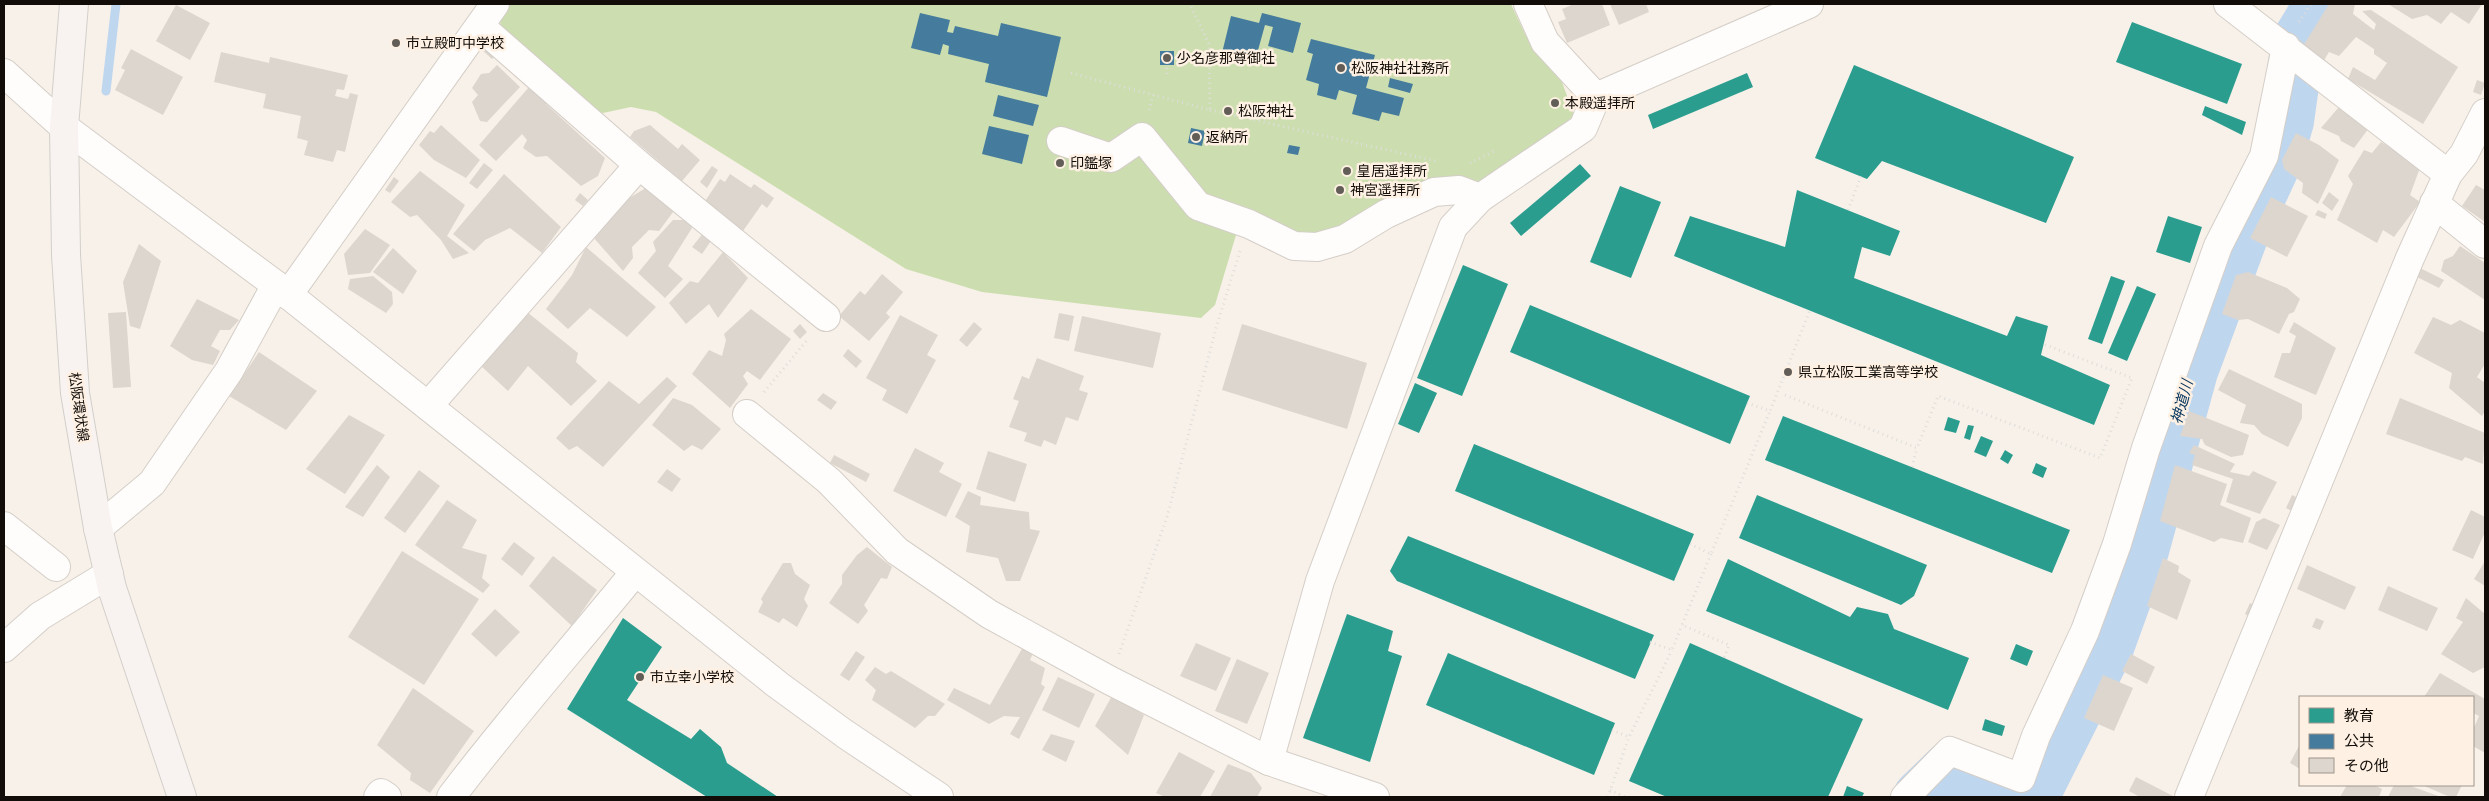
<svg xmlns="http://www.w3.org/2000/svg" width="2489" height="801" font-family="'PT Sans Narrow','Noto Sans JP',sans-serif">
<rect width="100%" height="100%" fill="#f8f1e9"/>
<polygon fill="#ccdeaf" points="510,4 1511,4 1525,34 1562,82 1576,120 1484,184 1347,230 1308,239 1243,232 1236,235 1215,305 1201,318 982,292 906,269 656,112 631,107 603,113 591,110 501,31 500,19"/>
<g fill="#2a9d8f">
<polygon points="2132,22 2242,64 2227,104 2116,62"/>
<polygon points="1854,65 2074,157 2046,223 1882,161 1867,179 1815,158"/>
<polygon points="1747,73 1753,87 1653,129 1648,115"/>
<polygon points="2205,106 2246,122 2242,135 2202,115"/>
<polygon points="1580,164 1591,176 1521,236 1510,223"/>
<polygon points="1620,186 1661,202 1631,278 1590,262"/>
<polygon points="1797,190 1900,231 1890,256 1862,247 1854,278 2007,336 2016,316 2048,326 2041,355 2110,385 2094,425 1674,256 1690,216 1785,247"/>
<polygon points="2168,216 2202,227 2190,263 2156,252"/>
<polygon points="1463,265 1508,284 1462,396 1417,378"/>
<polygon points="2111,276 2125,281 2102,344 2088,339"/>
<polygon points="2137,286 2156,294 2127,361 2108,353"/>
<polygon points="1530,305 1750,396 1730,444 1510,352"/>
<polygon points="1415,383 1437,393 1419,433 1398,424"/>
<polygon points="1783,416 2070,530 2052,573 1765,460"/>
<polygon points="1948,417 1960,421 1956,433 1944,430"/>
<polygon points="1968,425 1974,426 1970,440 1964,438"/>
<polygon points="1981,436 1993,441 1986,457 1974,452"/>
<polygon points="1474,444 1694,534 1674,581 1455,491"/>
<polygon points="2005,450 2013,455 2008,464 2000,459"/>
<polygon points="2036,463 2047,468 2043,478 2032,473"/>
<polygon points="1757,495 1927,565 1914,596 1901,605 1739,538"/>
<polygon points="1408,536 1654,635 1635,679 1397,581 1390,571"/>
<polygon points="1728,559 1850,617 1857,607 1888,614 1894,629 1969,658 1948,710 1706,611"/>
<polygon points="1347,614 1393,631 1388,651 1402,656 1370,762 1303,738"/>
<polygon points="623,618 662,647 627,700 691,739 700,729 721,747 727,763 778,797 707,797 567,709"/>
<polygon points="1690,643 1863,719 1828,797 1667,797 1629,781"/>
<polygon points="2016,644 2033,651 2027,666 2010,659"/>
<polygon points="1448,653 1615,723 1594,775 1426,705"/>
<polygon points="1985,719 2005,726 2002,736 1982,730"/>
<polygon points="1847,786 1864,793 1862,797 1843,797"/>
</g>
<g fill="#457b9d">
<polygon points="920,13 950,20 947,32 953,33 955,26 998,36 1001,23 1061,37 1047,97 985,82 989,64 948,54 949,46 943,44 940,55 911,48"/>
<polygon points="1262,13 1301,23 1293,53 1268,46 1273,27 1265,25 1255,61 1222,53 1231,16 1259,23"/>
<polygon points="1311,39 1375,55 1366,88 1404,98 1399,116 1382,112 1379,121 1352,114 1357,95 1339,90 1336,100 1317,95 1319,84 1306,80 1313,54 1307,52"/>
<rect x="1160" y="51" width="14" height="14"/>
<polygon points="1390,78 1413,84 1410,93 1388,87"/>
<polygon points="998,95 1039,105 1033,126 993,116"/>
<polygon points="989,126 1029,135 1022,164 982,154"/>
<polygon points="1191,128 1205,131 1202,146 1188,143"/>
<polygon points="1289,145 1300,147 1298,155 1287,153"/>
</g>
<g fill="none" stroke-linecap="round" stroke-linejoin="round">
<polyline stroke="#bfd6ef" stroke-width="9" points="106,91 116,4"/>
<g stroke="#bfd6ef" stroke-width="54">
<polyline points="1920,797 1950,768 2022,797"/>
<polyline points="2032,797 2107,647 2142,550 2191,371 2243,231 2276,159 2287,121 2298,42 2321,4"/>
</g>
</g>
<g fill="#dcd6cf">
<polygon points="1574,4 1602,4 1610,25 1567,43 1558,22 1566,19 1562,9"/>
<polygon points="1610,4 1646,4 1649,12 1619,25"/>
<polygon points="2329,4 2355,4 2353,14 2374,30 2376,24 2362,11 2371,10 2458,67 2423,124 2348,79 2353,67 2375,80 2387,63 2374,54 2374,49 2356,37 2339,56 2329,52 2323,62 2303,46"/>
<polygon points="2388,4 2482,4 2469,24 2451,12 2441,24 2427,15 2412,19"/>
<polygon points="176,5 210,23 190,60 156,41"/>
<polygon points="485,46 496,55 492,59 482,50"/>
<polygon points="131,49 183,77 163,115 115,90 125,70 121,68"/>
<polygon points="221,52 269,63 270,57 348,75 344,90 337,89 335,96 348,99 350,93 358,95 345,152 337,150 333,162 304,155 308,141 297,138 301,116 263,108 266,94 214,82"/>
<polygon points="497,65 520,87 487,122 480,121 472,102 478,95 472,88 481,74 489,73"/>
<polygon points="2477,80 2485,83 2481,95 2473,92"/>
<polygon points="529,87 549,98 546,104 605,158 598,176 581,186 547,156 536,157 523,148 527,140 522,134 496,161 479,145"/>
<polygon points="2339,107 2369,128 2354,148 2341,141 2339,136 2321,128"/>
<polygon points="441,125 480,160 466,178 434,160 419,145 430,131 434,133"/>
<polygon points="650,125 678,149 682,144 700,160 682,181 630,137 634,131"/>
<polygon points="2296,133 2319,145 2339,160 2318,204 2302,193 2303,183 2284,169 2282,160"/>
<polygon points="2381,142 2421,165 2410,195 2420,202 2394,237 2383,230 2377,243 2337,220 2353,184 2348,176 2364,150 2372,153"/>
<polygon points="484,163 493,170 477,189 469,183"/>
<polygon points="712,166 718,170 707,188 700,182"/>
<polygon points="420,171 465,205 447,236 469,253 453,259 441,240 417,215 410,217 391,202"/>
<polygon points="504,174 561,227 542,253 510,228 485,240 474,251 453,234"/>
<polygon points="730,174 751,188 754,184 774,198 767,208 762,204 743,231 703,204 720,179 725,182"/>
<polygon points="394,177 399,181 390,193 385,190"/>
<polygon points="654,183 676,208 659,231 649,230 632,247 633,258 623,271 593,237 621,203"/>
<polygon points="2476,185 2485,190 2485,222 2462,206"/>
<polygon points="2329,192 2339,200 2332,211 2322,203"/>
<polygon points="580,193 588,200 583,206 575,200"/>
<polygon points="2271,197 2308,216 2287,257 2250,238"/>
<polygon points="2318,210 2327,214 2325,219 2315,215"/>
<polygon points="673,220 687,220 692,228 668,266 683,279 665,298 638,273 656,251 653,242"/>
<polygon points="365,229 390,245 370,273 348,275 344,254"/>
<polygon points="704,232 713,238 702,254 692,247"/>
<polygon points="139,244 161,261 140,329 130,326 123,282"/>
<polygon points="2460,246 2485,263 2485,300 2441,271 2444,260 2453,256"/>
<polygon points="586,247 656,307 627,337 590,308 568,329 546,309 572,275"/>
<polygon points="393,248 417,271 403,294 373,272"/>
<polygon points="723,252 748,278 718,318 709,304 686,324 669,303 690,281 698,283"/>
<polygon points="2420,268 2444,280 2439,288 2415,276"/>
<polygon points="2248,272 2287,288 2300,299 2294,312 2289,314 2279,334 2248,319 2238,320 2222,314 2236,275"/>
<polygon points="882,274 903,292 886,313 890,317 869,341 839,316 860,291 865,295"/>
<polygon points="373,276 392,292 393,304 386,313 348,289 350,279"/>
<polygon points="197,299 239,320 230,330 220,330 211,346 220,351 213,365 192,360 170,346"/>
<polygon points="751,309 791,339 760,380 747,371 743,376 748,384 730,408 692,374 709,350 722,356 726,340 724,334"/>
<polygon points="126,312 131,387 113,388 108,313"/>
<polygon points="527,312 578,353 576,362 597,381 571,406 528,366 508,391 480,365"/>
<polygon points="1059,313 1074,316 1069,341 1054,338"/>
<polygon points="900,315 938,335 927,355 936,360 907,414 882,400 887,390 866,378"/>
<polygon points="1082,316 1161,333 1153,368 1074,351"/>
<polygon points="2433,317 2451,325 2460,320 2485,333 2485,364 2477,377 2485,383 2485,411 2482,416 2449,388 2452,373 2414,353"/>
<polygon points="974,322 982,329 967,347 959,340"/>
<polygon points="2294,322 2336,348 2316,395 2274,377 2282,353 2290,353 2296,336 2289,332"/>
<polygon points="800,324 807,332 800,339 793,331"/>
<polygon points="1242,324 1367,363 1347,429 1222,390"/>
<polygon points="848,349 862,361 856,368 843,356"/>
<polygon points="259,352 317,391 286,430 229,396"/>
<polygon points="1037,358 1084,376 1079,390 1088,393 1078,421 1066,417 1056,445 1044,440 1041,447 1024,441 1027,433 1009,427 1019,401 1013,399 1022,376 1029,379"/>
<polygon points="2229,369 2302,404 2302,418 2288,447 2262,434 2254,425 2240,423 2246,405 2218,390"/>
<polygon points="667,377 677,386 603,467 577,446 569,450 556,438 609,381 639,404"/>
<polygon points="823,393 837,402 831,410 817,400"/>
<polygon points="673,398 692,405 721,429 702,450 692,445 684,451 652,425"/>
<polygon points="2400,398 2485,433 2483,464 2465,457 2462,461 2386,434"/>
<polygon points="2189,411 2249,435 2243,455 2231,457 2205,445 2202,439 2180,436"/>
<polygon points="349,415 385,435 345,494 306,469"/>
<polygon points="2194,445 2235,464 2230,472 2249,476 2253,471 2277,482 2260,514 2226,502 2233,479 2192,465 2195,455 2189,453"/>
<polygon points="915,448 944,463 939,472 962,484 946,517 893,491"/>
<polygon points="988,451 1027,464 1015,502 976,489"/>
<polygon points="834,455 870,474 866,482 830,463"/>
<polygon points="377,465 390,477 363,517 345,507"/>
<polygon points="2175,465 2227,484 2220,505 2251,518 2243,543 2221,538 2214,542 2160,521"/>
<polygon points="667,469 681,479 672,492 657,482"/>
<polygon points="419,470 440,486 405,533 384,518"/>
<polygon points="968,491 981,497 980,505 1029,512 1030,529 1040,531 1020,581 1006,581 998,558 966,552 970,526 955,517"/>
<polygon points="2292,495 2298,498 2292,511 2286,508"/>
<polygon points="447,500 477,520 462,548 487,555 482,578 490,585 483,593 415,545"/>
<polygon points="2471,510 2485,517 2485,532 2473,559 2452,550"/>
<polygon points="2264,518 2280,525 2267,550 2248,542 2256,522"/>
<polygon points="514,542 535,558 522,576 501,559"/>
<polygon points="867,547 892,567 887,579 881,578 864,605 868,611 858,624 829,603 842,584 842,575 857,555"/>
<polygon points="402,551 479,599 424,685 348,637"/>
<polygon points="553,556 597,590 572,626 529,586"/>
<polygon points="2163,558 2179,566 2178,572 2191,580 2177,620 2147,606"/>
<polygon points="2485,561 2485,586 2474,579"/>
<polygon points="783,563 791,563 795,574 810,585 804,599 808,606 797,627 783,618 779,623 758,612 763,602 761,599"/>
<polygon points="2307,565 2356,587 2345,610 2297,589"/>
<polygon points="2388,586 2438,608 2427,631 2378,610"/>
<polygon points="2466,598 2485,614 2485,667 2473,673 2441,654 2463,622 2456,618"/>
<polygon points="2250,603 2254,605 2248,616 2245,614"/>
<polygon points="495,609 520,632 496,657 471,634"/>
<polygon points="2316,618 2324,621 2320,630 2312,627"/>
<polygon points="1196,643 1231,658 1216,691 1180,676"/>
<polygon points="1023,647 1033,653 1030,660 1045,668 1041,684 1045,687 1019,739 1010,734 1020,717 1004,716 989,724 947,700 954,688 990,705"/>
<polygon points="856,651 865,657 849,681 840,675"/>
<polygon points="2131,654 2155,667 2147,684 2122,671"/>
<polygon points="1237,659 1269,673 1247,724 1215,711"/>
<polygon points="875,667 886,674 891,671 945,704 935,716 928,716 915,728 872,700 876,690 865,680"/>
<polygon points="2440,673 2485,699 2485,753 2473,746 2473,730 2479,716 2473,713 2473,697 2424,697"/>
<polygon points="2103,675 2133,688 2114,731 2084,718"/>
<polygon points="1058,677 1095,694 1079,728 1042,710"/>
<polygon points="413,688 474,731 430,793 410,780 411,773 377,745"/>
<polygon points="1112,696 1144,715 1128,755 1095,726"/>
<polygon points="1051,734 1075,741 1066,762 1042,750"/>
<polygon points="2300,744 2300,769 2290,763"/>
<polygon points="1179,752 1215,771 1200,797 1165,797 1156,793"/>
<polygon points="1228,764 1251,773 1262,788 1257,797 1210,797"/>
<polygon points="2136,777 2175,797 2140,797 2129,791"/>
<polygon points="2347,785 2374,785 2382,789 2379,797 2340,797"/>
<polygon points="2394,785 2408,785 2441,797 2388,797"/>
<polygon points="2422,785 2462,785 2456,797 2450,797"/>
</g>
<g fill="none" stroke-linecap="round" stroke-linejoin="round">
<g stroke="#d4cec7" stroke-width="30">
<g id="minor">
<polyline points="1528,4 1545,42 1596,97"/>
<polyline points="2228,4 2448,174"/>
<polyline points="480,26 639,165 826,317"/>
<polyline points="4,73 64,127 276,285 778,685 845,734 939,797"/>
<polyline points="1061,141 1111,158 1142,137 1198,206 1249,224 1294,246 1317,247 1345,239 1386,214 1434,192 1459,190 1480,198"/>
<polyline points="2434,203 2485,244"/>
<polyline points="288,295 495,4"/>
<polyline points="428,406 639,165"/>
<polyline points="747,414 829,481 897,551 989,614 1109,680 1269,761 1375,797"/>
<polyline points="4,526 56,567"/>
<polyline points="98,528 152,483 229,371 276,285"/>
<polyline points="4,648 40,616 109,574"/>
<polyline points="1269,761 1320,581 1453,227 1480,198 1583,128 1596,97 1809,4"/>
<polyline points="378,797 381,793 387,797"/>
<path d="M451,797C509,720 574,647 635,572"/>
<polyline points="1905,797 1950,751 2021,778 2036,736 2085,631 2117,544 2146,448 2218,246 2264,156 2286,47"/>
<polyline points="2189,797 2410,258 2448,174 2464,154 2485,113"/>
</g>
</g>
<g stroke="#d2cfca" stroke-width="30">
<polyline id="major" points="74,4 64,127 66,255 75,393 98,528 112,588 182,797"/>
</g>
<g stroke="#dedddb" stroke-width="3" stroke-dasharray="1 4" stroke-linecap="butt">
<polyline points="2299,22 2311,4"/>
<polyline points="1167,68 1167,77"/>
<polyline points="1071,73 1210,110 1209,44 1190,4"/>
<polyline points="1149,110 1153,95"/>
<polyline points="1210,110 1436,161"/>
<polyline points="1470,163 1494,151"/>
<polyline points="1848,210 1861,176"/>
<polyline points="764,392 808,339"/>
<polyline points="1785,395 1917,448 1938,396 2100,458 2132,378 2043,344"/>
<polyline points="1747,403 1770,411 1810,310"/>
<polyline points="1912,467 1917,448"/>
<polyline points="1690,544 1711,554 1770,411"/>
<polyline points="1711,554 1682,625 1729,645 1724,658"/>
<polyline points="1650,642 1672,650 1682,625"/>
<polyline points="1119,654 1167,517 1216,328 1240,251"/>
<polyline points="1612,730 1629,737 1672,650"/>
<polyline points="1610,790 1625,797"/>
<polyline points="1608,797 1629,737"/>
</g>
<use href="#minor" stroke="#fefdfc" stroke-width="28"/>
<use href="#major" stroke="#f8f3f1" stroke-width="28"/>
</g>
<g fill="#625d57" stroke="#fef1e3" stroke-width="2">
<circle cx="396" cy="43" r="5"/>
<circle cx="1167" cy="58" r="5"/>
<circle cx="1341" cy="68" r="5"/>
<circle cx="1555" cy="103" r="5"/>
<circle cx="1228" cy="111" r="5"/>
<circle cx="1196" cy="137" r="5"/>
<circle cx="1060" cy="163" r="5"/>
<circle cx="1347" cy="171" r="5"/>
<circle cx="1340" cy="190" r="5"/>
<circle cx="1788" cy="372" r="5"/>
<circle cx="640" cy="677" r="5"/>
</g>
<g text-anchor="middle" stroke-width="5" stroke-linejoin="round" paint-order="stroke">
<g font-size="14" fill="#120d08" stroke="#fef1e3" text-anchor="start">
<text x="406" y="48">市立殿町中学校</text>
<text x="1177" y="63">少名彦那尊御社</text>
<text x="1351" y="73">松阪神社社務所</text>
<text x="1565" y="108">本殿遥拝所</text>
<text x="1238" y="116">松阪神社</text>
<text x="1206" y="142">返納所</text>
<text x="1070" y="168">印鑑塚</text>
<text x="1357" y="176">皇居遥拝所</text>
<text x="1350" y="195">神宮遥拝所</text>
<text x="1798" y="377">県立松阪工業高等学校</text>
<text x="650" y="682">市立幸小学校</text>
</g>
<g font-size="14" fill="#120d08" stroke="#fef1e3">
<text transform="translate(79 407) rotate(82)" y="5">松阪環状線</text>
</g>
<g font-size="15" font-style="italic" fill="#0b3961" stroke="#fef1e3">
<text transform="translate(2182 402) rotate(-75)" y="5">神道川</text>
</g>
</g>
<rect width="2489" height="801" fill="none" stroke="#120d08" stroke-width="10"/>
<rect x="2299" y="696" width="175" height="90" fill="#fef1e3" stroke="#a0968b"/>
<rect x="2309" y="708" width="25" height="15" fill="#2a9d8f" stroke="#a0968b"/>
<text x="2344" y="721" font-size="15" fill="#120d08">教育</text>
<rect x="2309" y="734" width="25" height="15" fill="#457b9d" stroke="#a0968b"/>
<text x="2344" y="746" font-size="15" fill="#120d08">公共</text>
<rect x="2309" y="758" width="25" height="15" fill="#dcd6cf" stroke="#a0968b"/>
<text x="2344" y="771" font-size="15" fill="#120d08">その他</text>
</svg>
